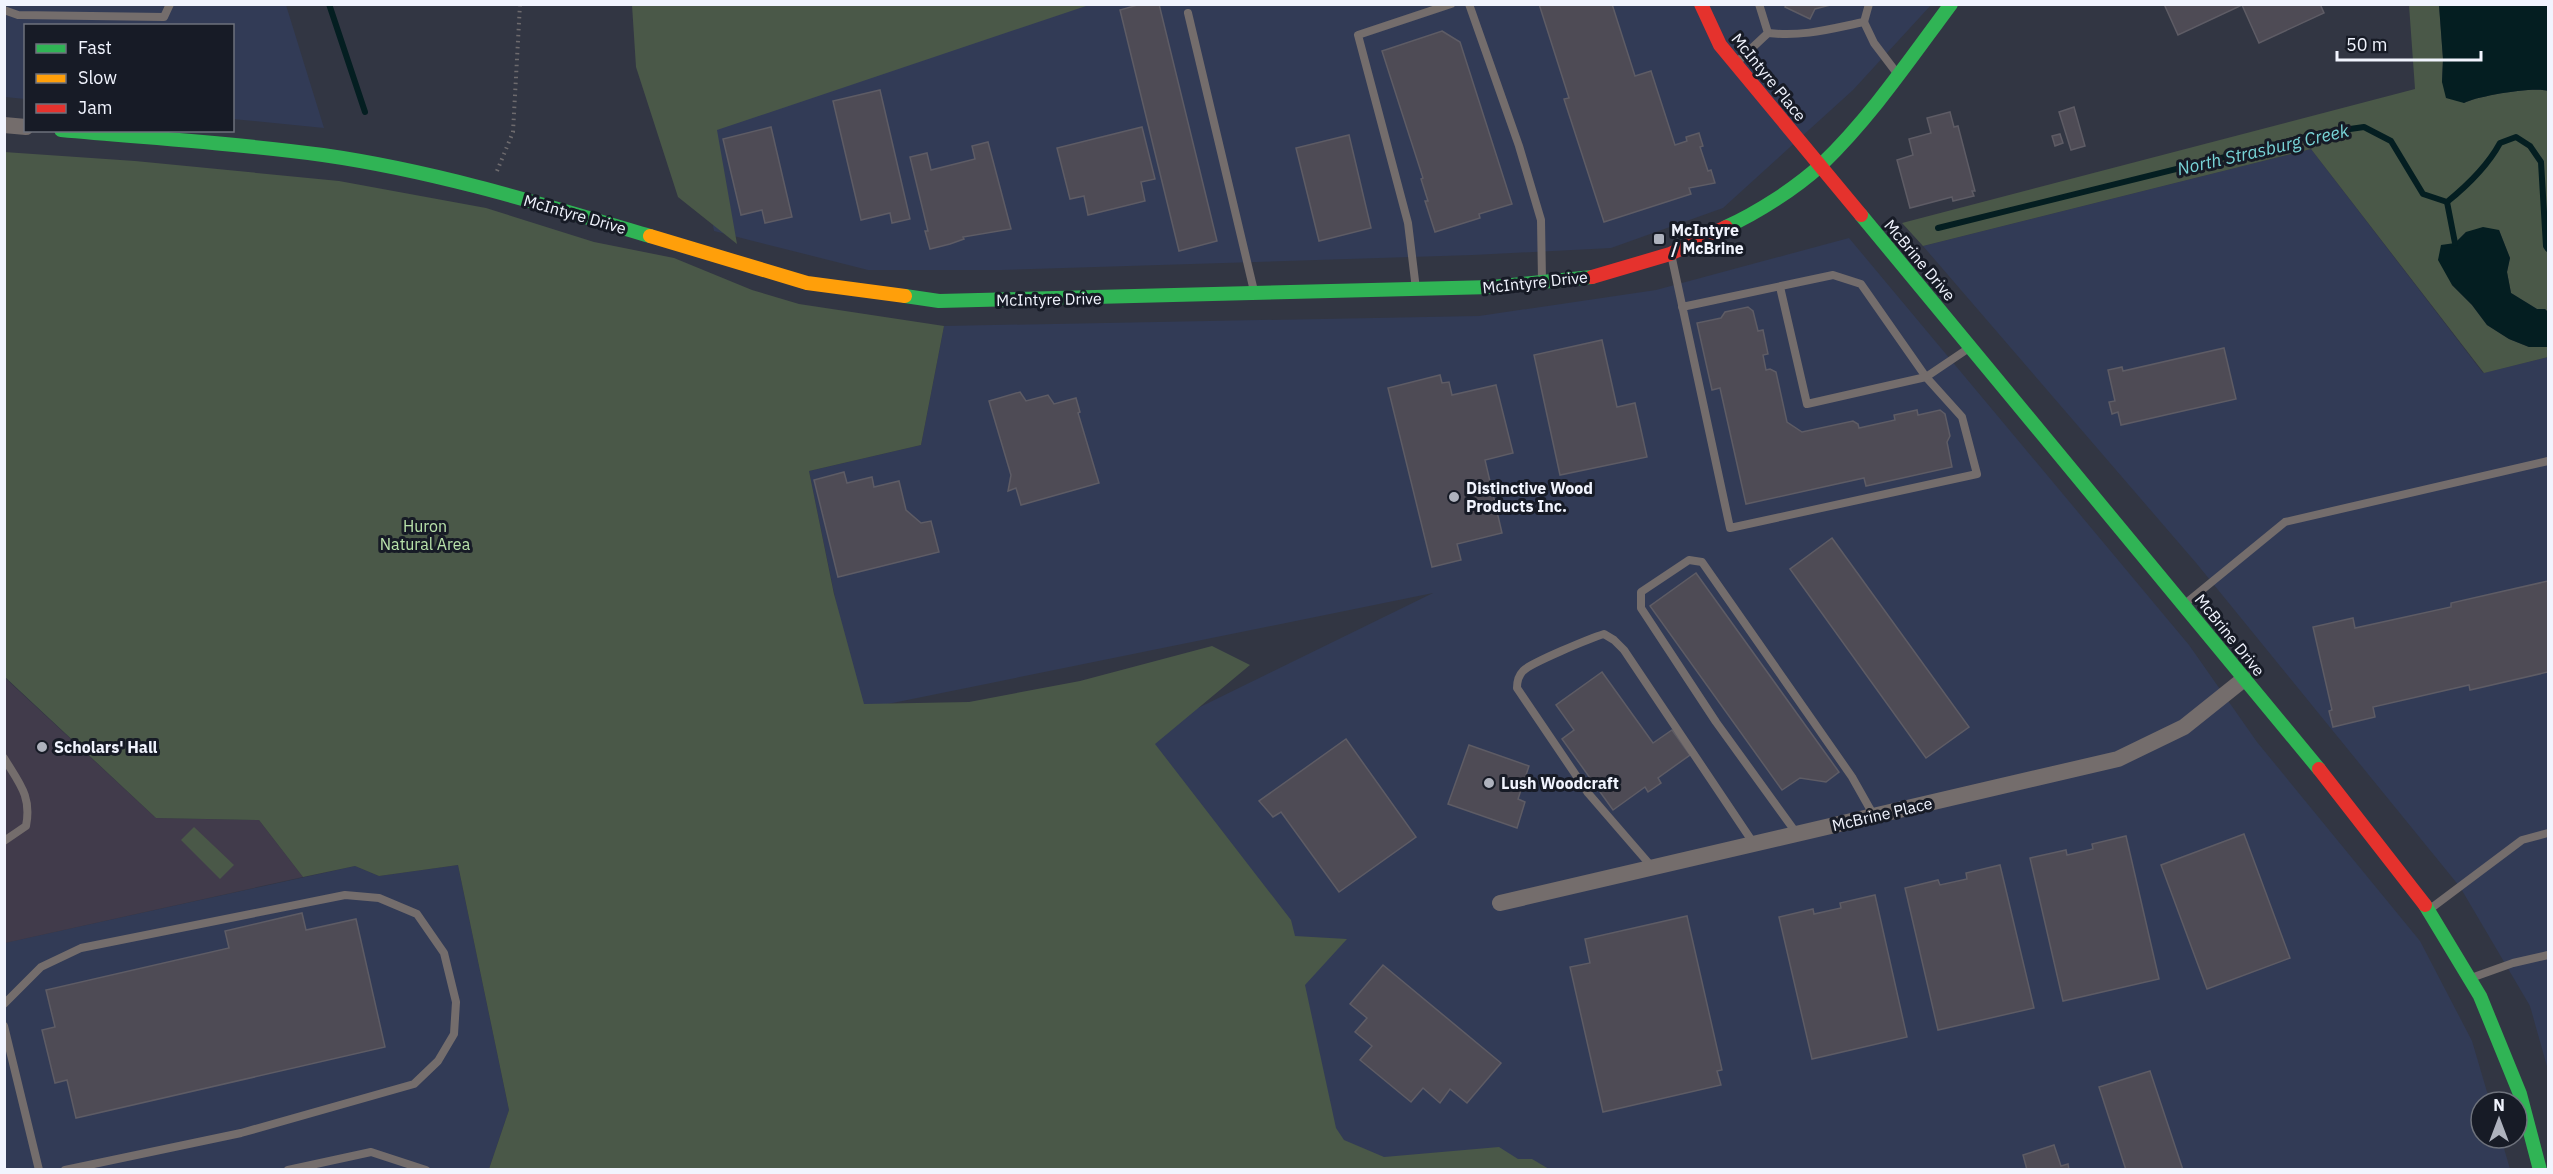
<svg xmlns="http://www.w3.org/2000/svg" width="2553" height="1174" font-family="'IBM Plex Sans',sans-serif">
<rect width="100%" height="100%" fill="#323643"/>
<g fill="#323b56">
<polygon points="4,5 286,5 324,128 233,119 232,26 26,26 25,99 5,97"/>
<polygon points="989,5 1931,5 1853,90 1723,208 1611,248 1473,255 1001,270 868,270 714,231 688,94"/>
<polygon points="2311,149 2483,373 2548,357 2548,1070 2530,1006 2460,887 2197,564 1923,246"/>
<polygon points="1849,238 2189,645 2257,742 2420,941 2472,1041 2490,1102 2481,1102 2481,1138 2501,1138 2510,1169 1549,1170 1531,1159 1344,1163 1147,733 1433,593 858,710 809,471 921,445 944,326 1479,316 1656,290"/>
<polygon points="458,865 509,1110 489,1169 5,1169 4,943 355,866 379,876"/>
</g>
<polygon fill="#413b4b" points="4,677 156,818 259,820 303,877 5,943"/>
<g fill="#4a5848">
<polygon points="632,5 632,4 1089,5 717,130 737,244 678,197 636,67"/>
<path d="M2409,5H2439L2443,59L2442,82L2464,103C2476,96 2536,86 2548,91V312L2545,309H2537L2511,293L2507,272L2510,258L2499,230L2466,232L2455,243L2452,285L2472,305L2487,325L2509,339L2529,347H2548V357L2484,373L2311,149L1923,246L1902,223L2415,89Z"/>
<polygon points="4,152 135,161 339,181 486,208 594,242 674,258 752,290 799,304 944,326 921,445 809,471 834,594 864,704 969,702 1080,681 1212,646 1250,665 1155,744 1291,920 1295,936 1347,939 1305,985 1336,1128 1344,1140 1384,1157 1499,1147 1518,1159 1532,1159 1549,1169 489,1169 509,1110 458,865 379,876 355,866 303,877 259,820 156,818 5,677"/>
<polygon points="194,827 234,865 220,879 181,840"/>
</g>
<g fill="#041e21">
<path d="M2439,5H2548V91C2536,86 2476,96 2464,103L2446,98L2442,82L2443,59Z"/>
<polygon points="2483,227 2499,230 2510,258 2507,272 2511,293 2537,309 2545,309 2548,312 2548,347 2529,347 2509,339 2487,325 2472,305 2452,285 2438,260 2441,245 2455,243 2466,232"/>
</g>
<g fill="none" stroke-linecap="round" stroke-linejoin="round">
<g stroke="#041e21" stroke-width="6">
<polyline points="329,4 365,112"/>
<polyline points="2447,202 2455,243"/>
<path d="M1938,228L2322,133L2364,127L2391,141L2423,194L2447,202C2468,185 2487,167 2500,143L2516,137L2530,146L2541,162L2546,246L2548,249"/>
</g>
</g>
<g fill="#4e4b55" stroke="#5e5c65" stroke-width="1.5">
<polygon points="1141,4 1159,4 1217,241 1179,251 1120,10"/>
<polygon points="1539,4 1612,4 1635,76 1651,71 1675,145 1687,141 1686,137 1699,133 1703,146 1700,147 1708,171 1711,170 1715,183 1689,188 1691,194 1604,222 1564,99 1569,98"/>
<polygon points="1786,4 1834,4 1815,9 1810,19 1785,7"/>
<polygon points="2164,4 2320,4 2324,13 2259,43 2242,5 2178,35"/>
<polygon points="1442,31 1460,42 1512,204 1479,214 1480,218 1435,232 1425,201 1428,201 1421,179 1423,178 1382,51"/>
<polygon points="880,90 910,219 892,223 890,213 861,220 833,101"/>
<polygon points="2074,107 2085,146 2071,150 2059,112"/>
<polygon points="1950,112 1954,127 1958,126 1975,191 1972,191 1974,196 1953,201 1952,197 1910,208 1897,160 1913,155 1909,139 1931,133 1927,118"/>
<polygon points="771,127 792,217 765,223 762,210 741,215 723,139"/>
<polygon points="1142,127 1155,179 1141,182 1145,201 1088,215 1084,196 1070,199 1057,148"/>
<polygon points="2060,134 2063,143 2055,146 2052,136"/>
<polygon points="1349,135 1371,228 1319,241 1296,148"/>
<polygon points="988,142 1011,229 963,237 964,239 950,244 930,249 925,231 928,231 910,157 927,153 931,170 975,159 972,146"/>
<polygon points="1748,307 1753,311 1758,331 1763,330 1768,354 1763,355 1766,370 1770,369 1776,372 1787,422 1802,432 1853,421 1858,424 1859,428 1895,420 1894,415 1917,410 1918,415 1940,410 1945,414 1950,436 1947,442 1952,467 1866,486 1864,478 1746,504 1720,388 1712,390 1697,323 1721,318 1725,312"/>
<polygon points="1602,340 1617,407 1635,403 1647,457 1560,475 1534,355"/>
<polygon points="2224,348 2236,399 2121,425 2118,412 2112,414 2109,402 2115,401 2108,370 2122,367 2123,371"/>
<polygon points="1440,375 1442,383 1449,382 1452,395 1496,385 1513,453 1485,460 1502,533 1457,544 1461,560 1432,567 1388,388"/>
<polygon points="1020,392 1026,401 1048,395 1054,404 1076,398 1080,412 1078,413 1099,483 1021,505 1016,488 1008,491 1011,475 989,401"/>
<polygon points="844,472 847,483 872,477 874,487 899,481 906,510 921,523 931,521 939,552 838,577 814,480"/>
<polygon points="1832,538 1969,727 1926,758 1790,569"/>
<polygon points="1696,573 1839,772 1826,782 1800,778 1782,790 1650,606"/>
<polygon points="2548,581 2548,672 2470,690 2469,685 2373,707 2375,717 2333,727 2329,711 2332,710 2313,627 2353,618 2355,628 2451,607 2451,603"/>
<polygon points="1602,672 1653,743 1672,730 1690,755 1658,778 1661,783 1648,792 1645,787 1613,810 1562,739 1574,730 1556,705"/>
<polygon points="1346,739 1416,837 1339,892 1281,812 1273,817 1259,801"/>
<polygon points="1469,745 1529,766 1518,799 1525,802 1517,828 1448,804"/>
<polygon points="2244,834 2290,958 2207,989 2161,865"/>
<polygon points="2126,836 2159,979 2063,1001 2030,858 2066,850 2067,855 2093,849 2092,844"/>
<polygon points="2000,865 2034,1008 1938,1030 1905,888 1938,880 1940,885 1967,879 1966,873"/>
<polygon points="1875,895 1907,1037 1812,1059 1779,917 1813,909 1814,914 1841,908 1840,903"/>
<polygon points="302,913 306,930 356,919 385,1047 76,1118 67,1080 55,1083 42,1030 55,1027 46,990 229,948 225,931"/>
<polygon points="1687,916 1722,1070 1717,1071 1721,1085 1603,1112 1570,967 1590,963 1585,939"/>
<polygon points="1383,965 1501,1063 1467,1103 1450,1089 1440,1103 1423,1088 1411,1102 1360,1060 1372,1046 1355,1032 1367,1018 1350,1004"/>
<polygon points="2150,1071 2183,1170 2126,1170 2099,1087"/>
<polygon points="2054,1145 2061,1166 2068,1164 2069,1170 2027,1170 2023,1155"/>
</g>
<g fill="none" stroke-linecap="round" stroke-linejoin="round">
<polyline stroke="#6e6b6e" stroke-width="4" stroke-dasharray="1.5 4.5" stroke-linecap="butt" points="497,171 513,132 520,4"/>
<g stroke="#746d6c" stroke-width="8">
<polyline points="1469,4 1519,146 1541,220 1542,280"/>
<polyline points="4,10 18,15 164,17 170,4"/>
<polyline points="1188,13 1254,291"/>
<polyline points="1864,22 1874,43 1896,72"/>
<path d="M1768,33C1803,37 1830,29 1864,22L1869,4"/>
<polyline points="1736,63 1768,33 1759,4"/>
<polyline points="1671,254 1730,528 1977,474 1962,417 1926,377 1861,284 1833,275 1682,307"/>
<polyline points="1780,287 1807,404 1926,377 1969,348"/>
<polyline points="1416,289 1408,223 1358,35 1451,4"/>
<polyline points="2186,603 2285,522 2548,461"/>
<path d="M4,758C19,783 32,796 26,826L4,841"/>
<polyline points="1797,834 1716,722 1641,608 1641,592 1689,560 1702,562 1852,777 1874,816"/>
<path d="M1652,867L1588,793L1517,688C1517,682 1518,676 1523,671C1530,663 1591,638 1604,634L1614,640L1624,650L1754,844"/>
<polyline points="2430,909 2522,840 2548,833"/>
<polyline points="2471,978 2513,963 2548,955"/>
<polyline points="4,1004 41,967 81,948 345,895 379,898 417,914 444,953 456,1002 454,1034 438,1061 414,1084 241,1133 65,1170"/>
<polyline points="4,1026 39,1170"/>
<polyline points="288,1170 371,1152 426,1170"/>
</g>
<g stroke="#746d6c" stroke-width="16">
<polyline points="4,125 26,127"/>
<polyline points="1500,903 2118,759 2184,727 2244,679"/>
</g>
<g stroke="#30b455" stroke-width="14">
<path d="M61,130C148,138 237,143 323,155C435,171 542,204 650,236"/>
<polyline points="1861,215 2319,769"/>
<path d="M1726,227C1757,213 1796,188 1821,165C1871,117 1910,59 1951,4"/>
<polyline points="905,296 939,301 1492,287 1592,277"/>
<polyline points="2425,905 2480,996 2520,1094 2540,1170"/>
</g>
<polyline stroke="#ff9f0a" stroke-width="14" points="650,236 807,283 905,296"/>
<g stroke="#e5322d" stroke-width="14">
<polyline points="1701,4 1720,45 1861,215"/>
<polyline points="1592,277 1670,254 1726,227"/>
<polyline points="2319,769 2425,905"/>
</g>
</g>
<g fill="#aeb2bd" stroke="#171b26" stroke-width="2">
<rect x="1653" y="233" width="12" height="12" rx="3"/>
<circle cx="1454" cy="497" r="6"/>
<circle cx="42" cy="747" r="6"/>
<circle cx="1489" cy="783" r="6"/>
</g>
<g text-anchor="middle" stroke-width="6" stroke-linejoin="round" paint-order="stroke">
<g font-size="16" fill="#f1f4fe" stroke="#171b26">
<text transform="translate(1769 77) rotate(51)" y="6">McIntyre Place</text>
<text transform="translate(575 214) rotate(16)" y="6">McIntyre Drive</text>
<text transform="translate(1920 260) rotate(50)" y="6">McBrine Drive</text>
<text transform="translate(1535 282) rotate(-6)" y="6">McIntyre Drive</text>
<text transform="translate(1049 299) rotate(-1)" y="6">McIntyre Drive</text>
<text transform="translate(2230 635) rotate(51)" y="6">McBrine Drive</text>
<text transform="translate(1882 814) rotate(-13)" y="6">McBrine Place</text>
</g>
<g font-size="16" font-weight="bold" fill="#f1f4fe" stroke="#171b26" text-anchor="start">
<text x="1671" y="236">McIntyre<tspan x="1671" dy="18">/ McBrine</tspan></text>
<text x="1466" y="494">Distinctive Wood<tspan x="1466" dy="18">Products Inc.</tspan></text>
<text x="54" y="753">Scholars' Hall</text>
<text x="1501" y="789">Lush Woodcraft</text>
</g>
<g font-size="16" fill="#b9e3ab" stroke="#171b26">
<text x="425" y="532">Huron<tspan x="425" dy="18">Natural Area</tspan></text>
</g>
<g font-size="18" font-style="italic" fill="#78d4d7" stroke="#171b26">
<text transform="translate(2263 150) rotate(-13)" y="6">North Strasburg Creek</text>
</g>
</g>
<rect width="2553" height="1174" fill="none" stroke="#f1f4fe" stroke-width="12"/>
<rect x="24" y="24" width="210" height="108" fill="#171b26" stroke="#6e727c" stroke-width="1.5"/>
<rect x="36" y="44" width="30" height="9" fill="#30b455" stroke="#6e727c" stroke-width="1.5"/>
<text x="78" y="54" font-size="18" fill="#f1f4fe">Fast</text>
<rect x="36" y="74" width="30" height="9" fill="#ff9f0a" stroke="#6e727c" stroke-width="1.5"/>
<text x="78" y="84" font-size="18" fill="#f1f4fe">Slow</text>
<rect x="36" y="104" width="30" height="9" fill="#e5322d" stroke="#6e727c" stroke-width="1.5"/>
<text x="78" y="114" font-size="18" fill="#f1f4fe">Jam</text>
<g transform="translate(2499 1120)"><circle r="28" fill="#171b26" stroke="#6e727c" stroke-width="1.5"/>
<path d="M0-4.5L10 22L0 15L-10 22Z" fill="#aeb2bd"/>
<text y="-9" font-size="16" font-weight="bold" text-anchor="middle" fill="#f1f4fe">N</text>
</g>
<path d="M2337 51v9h144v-9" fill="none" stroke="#f1f4fe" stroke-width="3"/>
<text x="2346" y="51" font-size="18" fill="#f1f4fe" stroke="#171b26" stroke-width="4.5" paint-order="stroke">50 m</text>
</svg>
